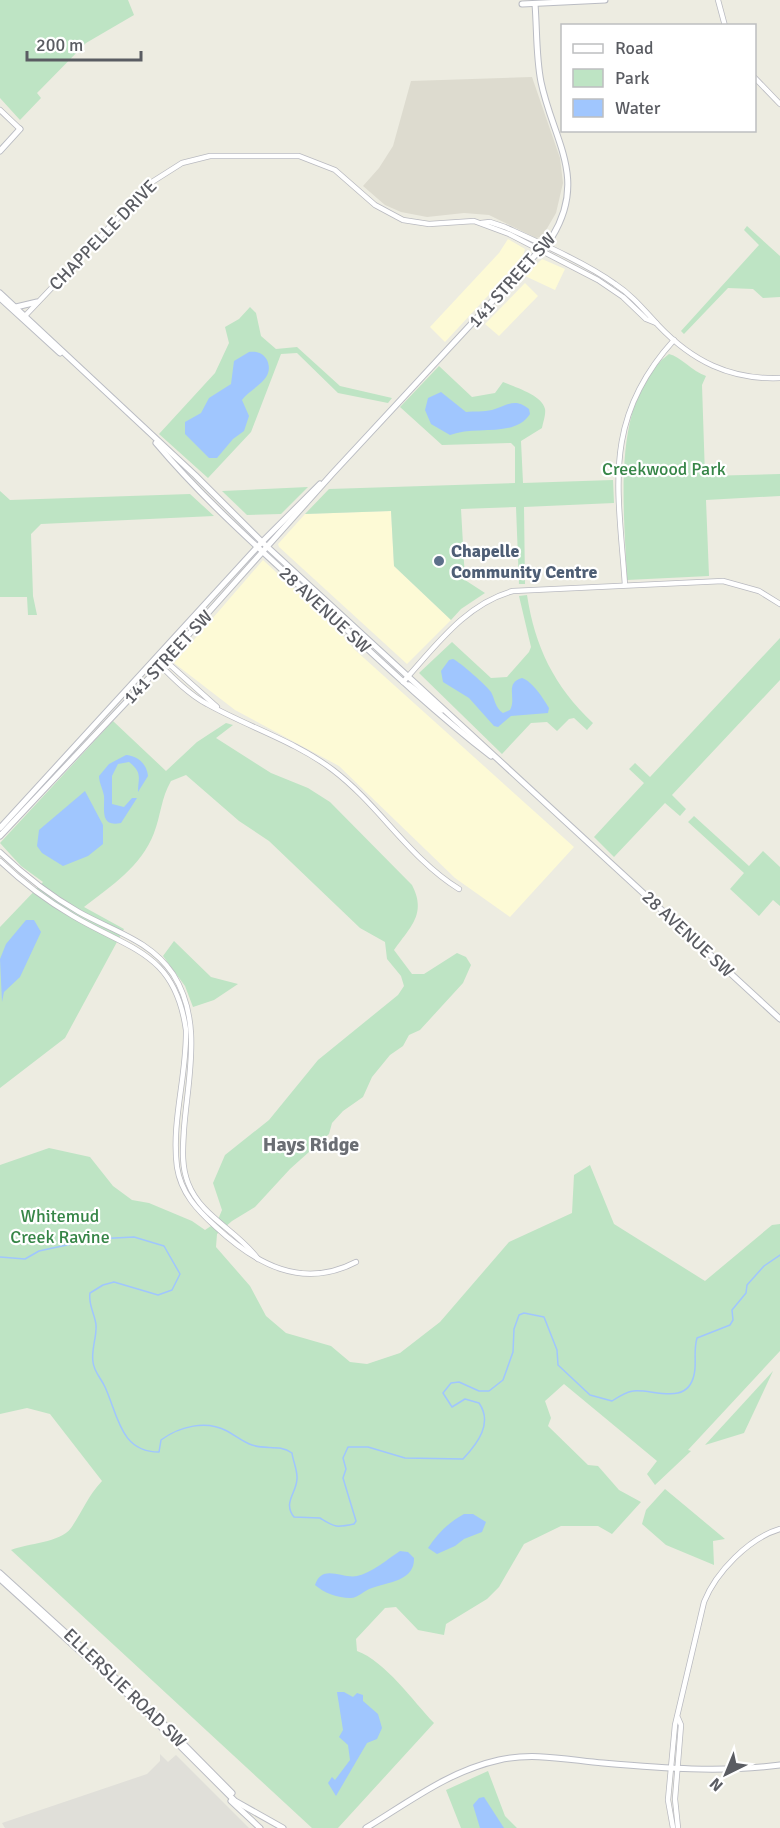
<svg xmlns="http://www.w3.org/2000/svg" width="780" height="1828" font-family="Signika,sans-serif">
<rect width="100%" height="100%" fill="#edece1"/>
<g fill="#fdfad6">
<polygon points="508,239 525,249 522,259 445,342 430,327 499,253"/>
<polygon points="542,259 565,269 555,290 525,276"/>
<polygon points="525,283 538,296 499,336 485,324"/>
<polygon points="391,511 394,566 451,620 407,664 279,547 278,544 305,514"/>
<polygon points="263,560 336,628 355,650 574,847 510,917 455,878 339,766 235,710 174,663"/>
</g>
<polygon fill="#e0dfd9" points="160,1754 168,1762 176,1755 249,1828 5,1828 2,1823 147,1774 160,1761"/>
<polygon fill="#dddbcf" points="532,77 560,158 563,183 556,213 542,237 536,238 489,215 464,213 427,217 401,212 385,205 363,186 379,168 393,146 411,81"/>
<g fill="#bee4c4">
<polygon points="0,0 128,0 134,15 86,43 37,93 41,98 20,120 0,98"/>
<polygon points="747,226 780,256 780,297 763,298 753,289 728,288 684,334 681,331 759,245 744,230"/>
<polygon points="250,307 256,313 261,336 276,349 297,347 340,386 392,398 388,403 338,393 297,353 281,354 251,432 208,478 159,434 215,373 229,343 225,327 239,319"/>
<path d="M669,354C681,357 692,371 706,376L702,385L705,476L780,474V496L706,500L709,576L627,580C625,516 609,397 669,354Z"/>
<path d="M439,366L472,397L495,393L503,382C514,387 542,395 545,409C546,414 543,423 542,428L521,441L523,483L613,480L614,503L524,507L525,584H519L516,507L461,509L465,580L485,593L461,609L451,620L394,566L391,511L305,514L329,489L515,483V447L511,443L442,445L400,407Z"/>
<polygon points="308,487 281,514 247,515 222,491"/>
<polygon points="0,491 10,500 190,494 214,516 41,524 31,534 33,596 37,615 28,615 27,597 0,597"/>
<path d="M527,595C535,647 554,686 593,723L587,730L574,718L569,719L557,731L547,722L531,723L502,754L419,673L452,642L491,678L507,677L529,652L531,647L519,596Z"/>
<polygon points="780,638 780,680 672,795 686,809 680,816 665,803 614,857 594,837 644,783 629,769 635,763 650,777"/>
<path d="M113,721L166,771L197,742L226,723L233,725L216,738L271,773L308,788L330,802L412,885C427,914 410,927 394,950L412,974H424L457,953L466,957L471,965L463,983L420,1030L409,1035L403,1046L390,1055L372,1077L363,1097L343,1111L332,1123L329,1134L290,1169L255,1207L232,1221L217,1234L216,1247L250,1286L266,1316L286,1333L331,1346L350,1362L367,1364L400,1353L440,1322L509,1242L572,1213L574,1175L590,1165L614,1224L705,1281L772,1225L780,1224V1351L688,1450L691,1451L655,1485L647,1474L657,1461L564,1384L545,1401L551,1418L548,1426L588,1465L598,1466L619,1490L641,1502L612,1534L598,1526H561L524,1544L499,1587L487,1599L446,1624L444,1635L418,1630L396,1607L385,1608L356,1639L357,1651C385,1661 413,1701 434,1723L338,1828H312L11,1550C28,1543 60,1543 71,1528C83,1511 87,1497 102,1481L50,1414L27,1408L0,1414V1165L49,1148L90,1157L113,1186L132,1200L149,1203L192,1221L205,1230L217,1222L222,1210L213,1183L225,1155L269,1120L318,1060L398,995L404,986L401,976L387,959L385,942L360,928L269,841L239,821L186,775L171,781C161,798 161,815 154,833C141,867 112,885 84,907L124,929L65,1038L0,1088V927L43,882L21,866L0,843Z"/>
<polygon points="694,816 749,866 763,851 780,867 780,906 773,900 759,916 730,889 744,873 688,822"/>
<polygon points="174,941 211,977 238,984 214,1000 193,1007 185,986 163,956"/>
<polygon points="773,1371 744,1433 705,1445"/>
<polygon points="665,1489 725,1539 713,1541 714,1565 666,1545 642,1524 646,1510"/>
<polygon points="488,1771 505,1816 517,1828 461,1828 446,1790"/>
</g>
<g fill="#a0c6fe">
<path d="M249,352C257,351 263,353 267,360C276,380 250,388 242,400L249,416L244,431L233,439L217,458H209L185,434V422L201,413L209,398L231,384L234,361Z"/>
<path d="M441,392L466,412C474,411 484,412 492,410C507,406 514,397 529,409L530,414C515,438 476,425 450,435L431,424L425,410L428,398Z"/>
<path d="M453,659C460,662 487,686 491,692C495,699 495,708 503,713L510,710C517,698 504,683 522,678C532,681 544,699 549,708L548,713L511,716L498,727L494,726L469,698L443,682L441,671L449,660Z"/>
<path d="M126,755C138,756 147,764 148,776L138,792C138,778 143,773 129,762L118,764L112,776V804L124,807L132,798H137L121,823C99,828 105,808 104,796C103,789 99,783 99,776L109,764Z"/>
<polygon points="85,791 103,825 103,844 88,856 63,866 42,853 37,846 39,830"/>
<polygon points="26,920 34,920 41,932 20,977 4,992 2,1002 0,959 6,944"/>
<path d="M464,1514H473L486,1522L482,1532L464,1539L455,1546L437,1554L428,1548C437,1534 449,1522 464,1514Z"/>
<path d="M400,1551L408,1552L414,1558C415,1581 388,1582 372,1588C364,1590 359,1598 350,1598C338,1598 324,1593 315,1585C322,1563 342,1579 357,1576C371,1573 388,1559 400,1551Z"/>
<polygon points="337,1692 344,1692 353,1697 357,1693 363,1695 363,1701 378,1714 382,1728 377,1739 367,1743 336,1796 328,1783 332,1777 335,1780 350,1760 348,1745 339,1737 343,1730"/>
<polygon points="484,1797 504,1828 480,1828 473,1805 479,1798"/>
</g>
<g fill="none" stroke-linecap="round" stroke-linejoin="round">
<path stroke="#a0c6fe" stroke-width="1.5" d="M0,1257L25,1259L39,1251L95,1239L134,1237L164,1246L180,1274L172,1290L158,1295L114,1282L103,1285L90,1293C88,1305 95,1314 96,1325C97,1337 91,1349 93,1362C94,1372 101,1378 105,1387C118,1415 120,1452 159,1452L161,1440C180,1426 206,1420 227,1431C236,1436 243,1442 252,1445C266,1450 279,1444 292,1453C293,1461 297,1469 297,1477C298,1492 282,1502 294,1517L320,1518C335,1527 335,1528 354,1524L356,1521L343,1478L346,1469L343,1458L348,1447H368L405,1458L463,1459C478,1443 493,1423 479,1403L465,1399L452,1407L443,1393L451,1383L459,1382L479,1391H489L503,1380L513,1352L514,1329L519,1315L524,1313L544,1317L557,1350L558,1365L590,1395L612,1401C618,1397 626,1392 633,1391C651,1388 687,1407 694,1375C697,1364 693,1352 697,1338L730,1325L733,1320L732,1310L746,1293L747,1285L764,1266L780,1255"/>
<g stroke="#b9bac0" stroke-width="6">
<g id="tertiary">
<polyline points="718,0 725,26"/>
<polyline points="754,77 780,104"/>
<polyline points="0,110 20,129"/>
<path d="M481,223L490,222L505,227C538,242 586,263 615,284C632,295 644,310 658,325C692,361 730,380 780,378"/>
<polyline points="25,316 152,182 182,163 210,156 299,156 335,170 375,205 403,220 429,224 474,221 509,234 598,280 623,297 646,319 656,323"/>
<path d="M625,585C618,487 602,419 674,340"/>
<polyline points="159,655 217,707"/>
<path d="M155,660C170,675 188,694 207,704C248,727 295,741 333,770C379,805 409,858 459,889"/>
<path d="M403,682C435,647 465,604 513,591L723,581L759,591L780,604"/>
<path d="M0,852C24,875 51,896 79,912C113,931 150,940 173,974C203,1021 188,1077 184,1129C183,1147 181,1165 188,1183C201,1217 237,1230 258,1259"/>
<path d="M0,861C22,882 47,901 73,916C130,950 175,952 186,1030C187,1075 171,1122 177,1167C181,1193 197,1210 216,1227C256,1264 302,1290 356,1262"/>
<path d="M673,1828L668,1800L675,1725L704,1602C716,1572 749,1538 780,1529"/>
<polyline points="678,1828 675,1799 681,1725 678,1718"/>
</g>
</g>
<g stroke="#babcc3" stroke-width="7">
<g id="secondary">
<polyline points="522,4 605,0"/>
<polyline points="0,151 20,129"/>
<polyline points="0,293 195,475 262,542 780,1019"/>
<polyline points="0,298 60,353"/>
<polyline points="16,307 37,302"/>
<path d="M156,443C204,500 261,550 316,601C373,654 429,708 491,756"/>
<polyline points="409,685 442,710"/>
<polyline points="0,828 262,542 320,484"/>
<path d="M0,836L165,661L332,474L552,237C588,178 553,140 541,82C536,57 537,29 535,4"/>
<polyline points="0,1573 142,1702 232,1793"/>
<polyline points="0,1579 139,1705 235,1801 283,1828"/>
<polyline points="231,1801 260,1828"/>
<path d="M366,1828C409,1802 449,1771 499,1760C533,1752 569,1760 603,1763C662,1768 721,1773 780,1765"/>
</g>
</g>
<use href="#tertiary" stroke="#fff" stroke-width="4.5"/>
<use href="#secondary" stroke="#fff" stroke-width="5"/>
</g>
<circle fill="#5c6f8a" stroke="#fff" stroke-width="2" cx="439" cy="561" r="6"/>
<g text-anchor="middle" stroke-width="4.5" stroke-linejoin="round" paint-order="stroke">
<g font-size="18" fill="#5a5c62" stroke="#fff">
<text transform="translate(103 235) rotate(-46)" y="6">CHAPPELLE DRIVE</text>
<text transform="translate(512 280) rotate(-48)" y="6">141 STREET SW</text>
<text transform="translate(325 610) rotate(43)" y="6">28 AVENUE SW</text>
<text transform="translate(168 657) rotate(-47)" y="6">141 STREET SW</text>
<text transform="translate(688 934) rotate(43)" y="6">28 AVENUE SW</text>
<text transform="translate(125 1688) rotate(44)" y="6">ELLERSLIE ROAD SW</text>
</g>
<g font-size="18" fill="#368547" stroke="#fff">
<text x="664" y="475">Creekwood Park</text>
<text x="60" y="1222">Whitemud<tspan x="60" dy="21">Creek Ravine</tspan></text>
</g>
<g font-size="18" font-weight="bold" fill="#4e5e75" stroke="#fff" text-anchor="start">
<text x="451" y="557">Chapelle<tspan x="451" dy="21">Community Centre</tspan></text>
</g>
<g font-size="20" font-weight="bold" fill="#6b6e74" stroke="#fff">
<text x="311" y="1151">Hays Ridge</text>
</g>
</g>
<rect x="561" y="24" width="195" height="108" fill="#ffffff" stroke="#bdbec0" stroke-width="1.5"/>
<rect x="573" y="44" width="30" height="9" fill="#ffffff" stroke="#bdbec0" stroke-width="1.5"/>
<text x="615" y="54" font-size="18" fill="#5a5c62">Road</text>
<rect x="573" y="69" width="30" height="18" fill="#bee4c4" stroke="#bdbec0" stroke-width="1.5"/>
<text x="615" y="84" font-size="18" fill="#5a5c62">Park</text>
<rect x="573" y="99" width="30" height="18" fill="#a0c6fe" stroke="#bdbec0" stroke-width="1.5"/>
<text x="615" y="114" font-size="18" fill="#5a5c62">Water</text>
<g transform="translate(726 1774) rotate(223)" stroke="#ffffff" stroke-width="4.5" paint-order="stroke">
<path d="M0-4.5L10 22L0 15L-10 22Z" fill="#5a5c62"/>
<text y="-9" font-size="16" font-weight="bold" text-anchor="middle" fill="#5a5c62">N</text>
</g>
<path d="M27 51v9h114v-9" fill="none" stroke="#5a5c62" stroke-width="3"/>
<text x="36" y="51" font-size="18" fill="#5a5c62" stroke="#ffffff" stroke-width="4.5" paint-order="stroke">200 m</text>
</svg>
